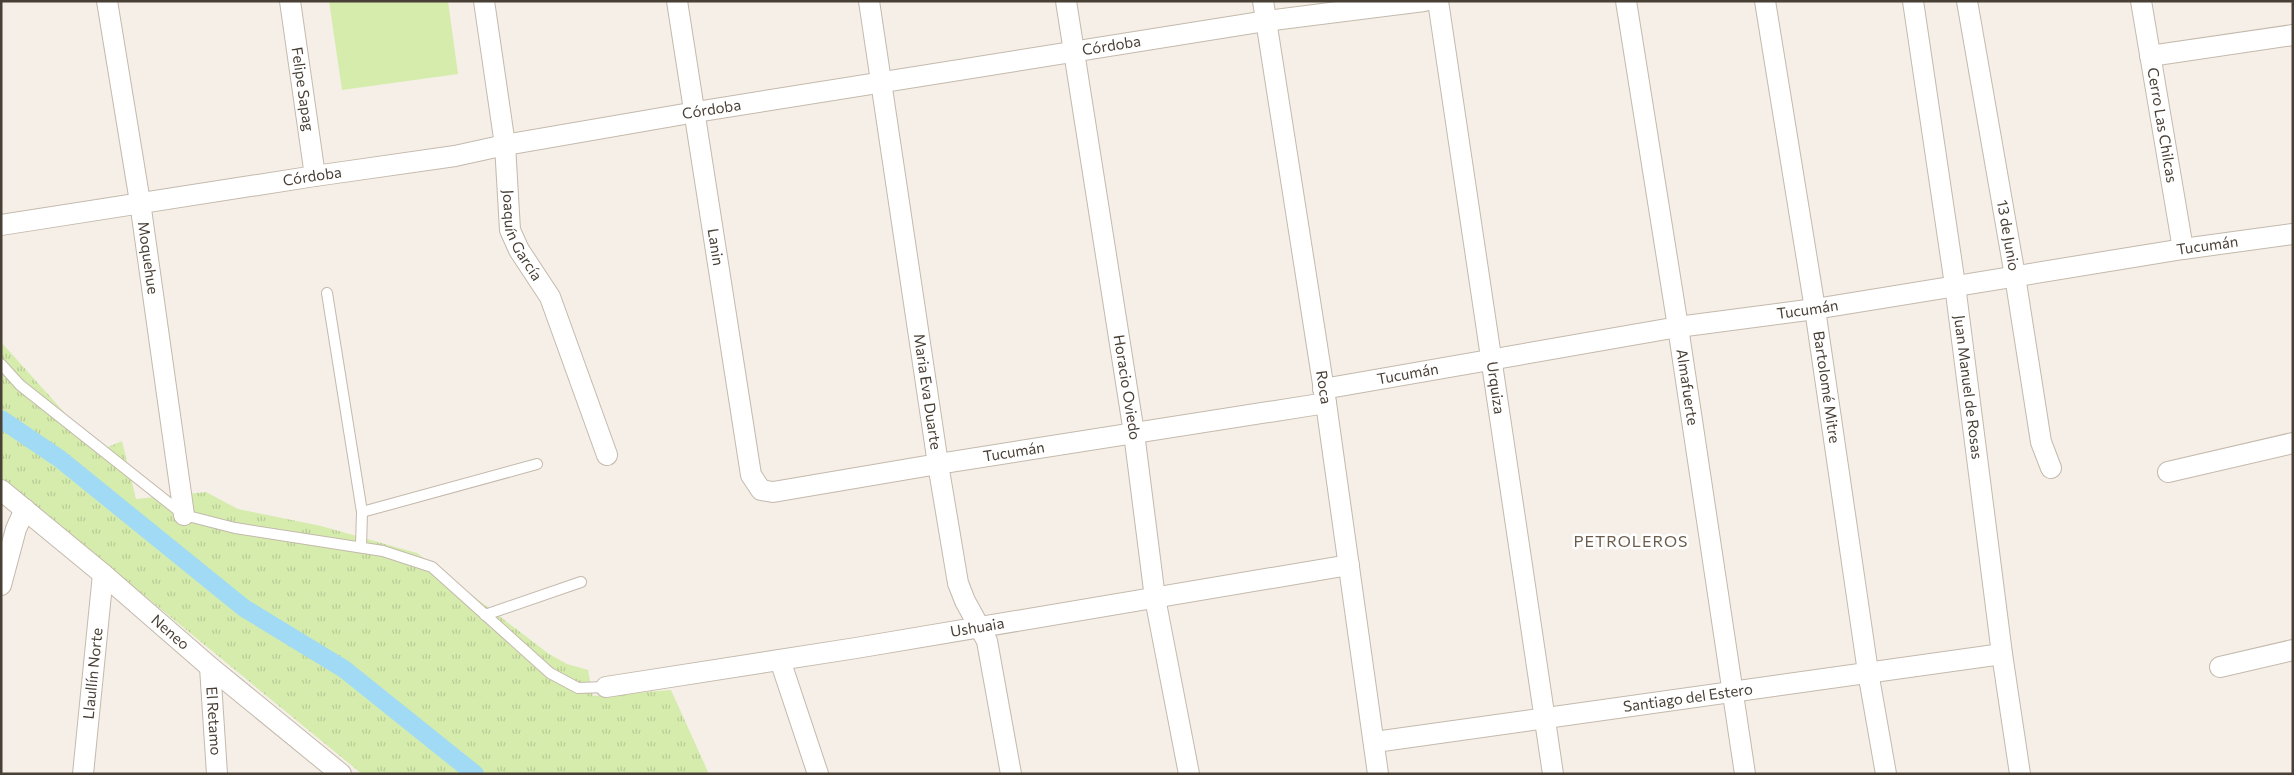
<svg xmlns="http://www.w3.org/2000/svg" width="2294" height="775" font-family="Commissioner,sans-serif">
<defs>
<pattern id="grass-tufts" width="24" height="20" patternUnits="userSpaceOnUse" patternTransform="scale(1.25)"><rect width="24" height="20" fill="#d5ecad"/><path d="M3 7l-1-3M5 7V3M7 7l1-3M15 17l-1-3M17 17v-4M19 17l1-3" fill="none" stroke="#b8cb95"/></pattern>
</defs>
<rect width="100%" height="100%" fill="#f5efe7"/>
<polygon fill="url(#grass-tufts)" points="1,342 99,451 122,441 136,499 206,492 238,509 321,526 417,553 549,654 567,664 588,670 593,696 671,690 709,774 362,774 1,478"/>
<polygon fill="#d5ecad" points="329,1 448,1 458,74 342,90"/>
<g fill="none" stroke-linecap="round" stroke-linejoin="round">
<polyline stroke="#a0daf5" stroke-width="18" points="1,419 60,459 244,608 344,669 475,774"/>
<g stroke="#c4b9ac" stroke-width="12">
<g id="service">
<polyline points="327,293 362,512 361,546"/>
<polyline points="1,364 20,385 184,515 235,528 383,551 432,567 550,673 578,688 606,687"/>
<polyline points="362,512 537,464"/>
<polyline points="485,615 581,582"/>
</g>
</g>
<g stroke="#c4b9ac" stroke-width="22">
<g id="minor">
<path id="s1" d="M107,1L140,202L184,515"/>
<path id="s2" d="M290,1L315,176"/>
<path id="s3" d="M484,1L505,145L510,230L519,250L550,297L607,455"/>
<path id="s4" d="M677,1L751,475L761,490L773,492L938,464L1326,403"/>
<path id="s5" d="M869,1L938,464L958,583L965,601L987,641L1011,774"/>
<path id="s6" d="M1066,1L1134,433L1155,598L1189,774"/>
<path id="s7" d="M1263,1L1326,403L1378,774"/>
<path id="s8" d="M1438,1L1553,774"/>
<path id="s9" d="M1626,1L1678,327L1745,774"/>
<path id="s10" d="M1765,1L1815,309L1868,672L1886,774"/>
<path id="s11" d="M1913,1L1955,285L2002,654L2020,774"/>
<path id="s12" d="M1967,1L2015,276L2041,442L2051,468"/>
<path id="s13" d="M2141,1L2183,249"/>
<polyline points="2150,56 2293,35"/>
<path id="s14" d="M1,225L315,176L455,156L505,145L696,112L1266,21L1424,1"/>
<path id="s15" d="M1323,389L1678,327L1815,309L2183,249L2293,234"/>
<polyline points="2168,472 2293,443"/>
<path id="s16" d="M1,490L103,574L210,667L341,774"/>
<polyline points="1,585 16,529 25,509"/>
<polyline points="780,660 818,774"/>
<path id="s17" d="M210,667L217,774"/>
<polyline points="2220,667 2293,650"/>
<path id="s18" d="M606,687L856,648L1349,565"/>
<path id="s19" d="M1375,742L2002,654"/>
<path id="s20" d="M83,774L103,574"/>
</g>
</g>
<use href="#service" stroke="#fff" stroke-width="10"/>
<use href="#minor" stroke="#fff" stroke-width="20"/>
</g>
<g text-anchor="middle" stroke-width="5" stroke-linejoin="round" paint-order="stroke">
<g font-size="15" fill="#483f35" stroke="#fff">
<text dy="5" stroke="none"><textPath href="#s14" startOffset="1125">Córdoba</textPath></text>
<text dy="5" stroke="none"><textPath href="#s2" startOffset="89">Felipe Sapag</textPath></text>
<text dy="5" stroke="none"><textPath href="#s14" startOffset="720">Córdoba</textPath></text>
<text dy="5" stroke="none"><textPath href="#s13" startOffset="126">Cerro Las Chilcas</textPath></text>
<text dy="5" stroke="none"><textPath href="#s14" startOffset="315">Córdoba</textPath></text>
<text dy="5" stroke="none"><textPath href="#s3" startOffset="239">Joaquín García</textPath></text>
<text dy="5" stroke="none"><textPath href="#s12" startOffset="238">13 de Junio</textPath></text>
<text dy="5" stroke="none"><textPath href="#s15" startOffset="896">Tucumán</textPath></text>
<text dy="5" stroke="none"><textPath href="#s4" startOffset="249">Lanin</textPath></text>
<text dy="5" stroke="none"><textPath href="#s1" startOffset="260">Moquehue</textPath></text>
<text dy="5" stroke="none"><textPath href="#s15" startOffset="491">Tucumán</textPath></text>
<text dy="5" stroke="none"><textPath href="#s15" startOffset="86">Tucumán</textPath></text>
<text dy="5" stroke="none"><textPath href="#s7" startOffset="391">Roca</textPath></text>
<text dy="5" stroke="none"><textPath href="#s8" startOffset="391">Urquiza</textPath></text>
<text dy="5" stroke="none"><textPath href="#s9" startOffset="391">Almafuerte</textPath></text>
<text dy="5" stroke="none"><textPath href="#s10" startOffset="391">Bartolomé Mitre</textPath></text>
<text dy="5" stroke="none"><textPath href="#s11" startOffset="390">Juan Manuel de Rosas</textPath></text>
<text dy="5" stroke="none"><textPath href="#s6" startOffset="391">Horacio Oviedo</textPath></text>
<text dy="5" stroke="none"><textPath href="#s5" startOffset="395">Maria Eva Duarte</textPath></text>
<text dy="5" stroke="none"><textPath href="#s4" startOffset="754">Tucumán</textPath></text>
<text dy="5" stroke="none"><textPath href="#s18" startOffset="376">Ushuaia</textPath></text>
<text dy="5" stroke="none"><textPath href="#s16" startOffset="221">Neneo</textPath></text>
<text dy="5" stroke="none"><textPath href="#s20" startOffset="101">Llaullín Norte</textPath></text>
<text dy="5" stroke="none"><textPath href="#s19" startOffset="316">Santiago del Estero</textPath></text>
<text dy="5" stroke="none"><textPath href="#s17" startOffset="54">El Retamo</textPath></text>
</g>
<g font-size="16" letter-spacing="1" fill="#6c5c4c" stroke="#fff">
<text x="1631" y="547">PETROLEROS</text>
</g>
</g>
<rect width="2294" height="775" fill="none" stroke="#483f35" stroke-width="5"/>
</svg>
